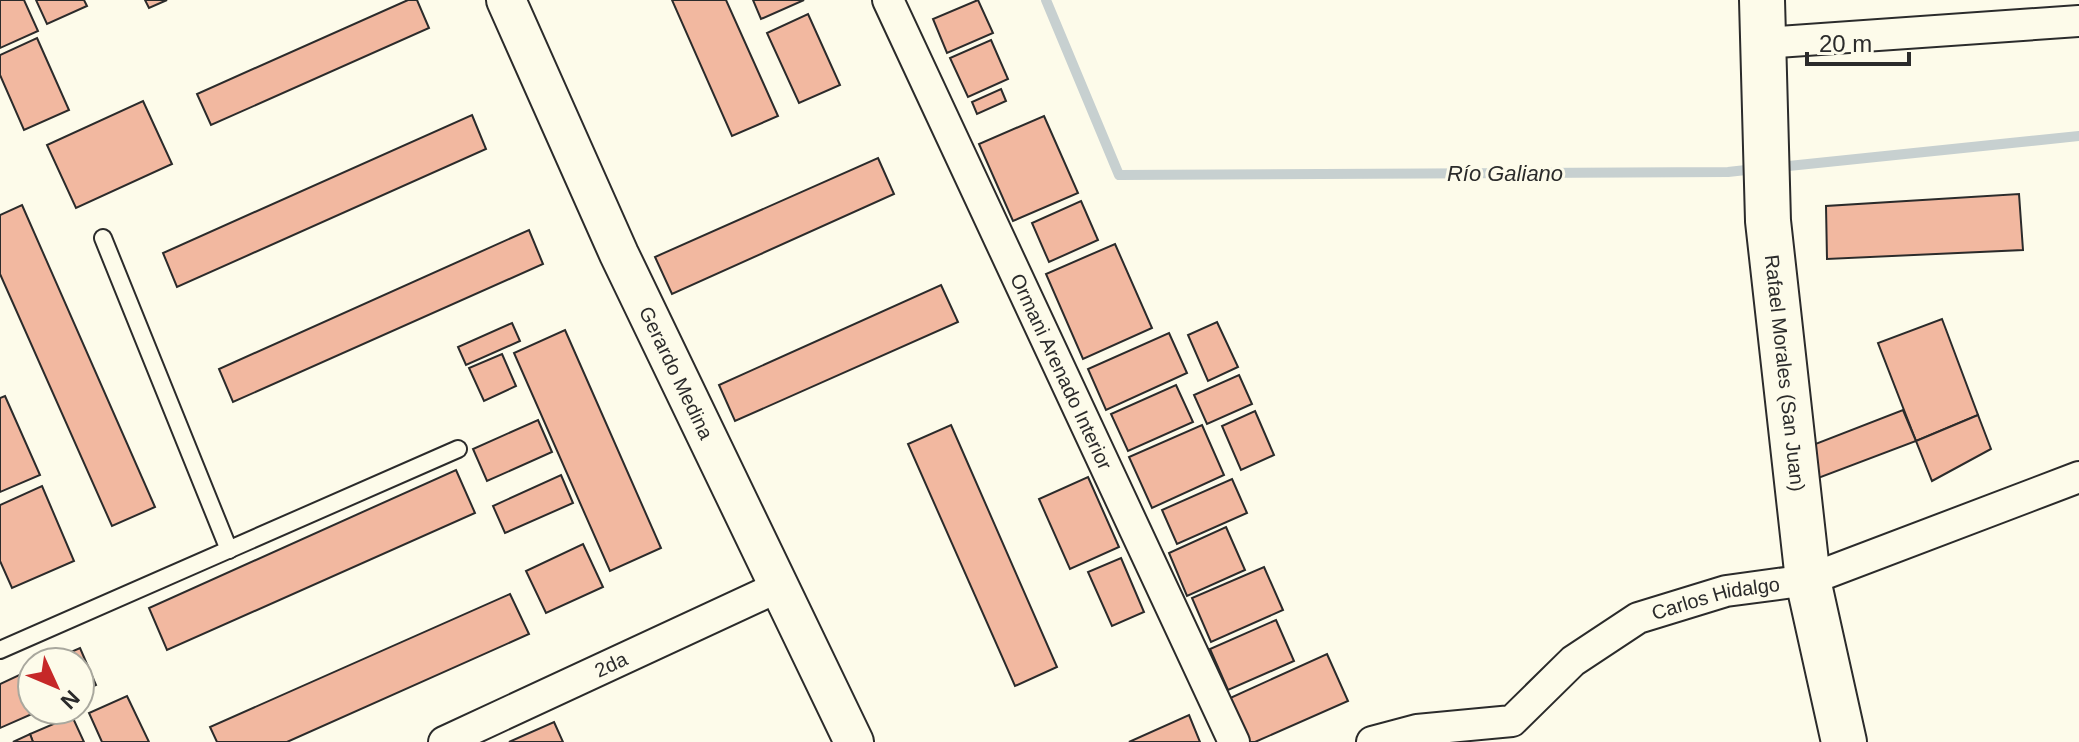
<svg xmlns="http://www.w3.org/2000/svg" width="2079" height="742" font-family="Arial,sans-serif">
<rect width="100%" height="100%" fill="#fdfbea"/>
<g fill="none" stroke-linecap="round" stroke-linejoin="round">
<g stroke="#c7d0d0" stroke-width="10">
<polyline points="1046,0 1119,175 1728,172 1755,169"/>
<polyline points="1779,167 2079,136"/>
</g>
</g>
<g fill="#f2b8a0" stroke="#2b2b2b" stroke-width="2">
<polygon points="0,0 24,0 38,31 0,48"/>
<polygon points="36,0 84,0 87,6 47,24"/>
<polygon points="145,0 167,0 149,8"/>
<polygon points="408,0 417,0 429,28 211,125 197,94"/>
<polygon points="672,0 726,0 778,116 732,136"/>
<polygon points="753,0 804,0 761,19"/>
<polygon points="978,0 993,33 947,53 933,19"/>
<polygon points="808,14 840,85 799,103 767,33"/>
<polygon points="37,38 69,110 24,130 0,75 0,55"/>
<polygon points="991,40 1008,79 968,97 950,58"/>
<polygon points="1001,89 1006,101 977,114 972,102"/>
<polygon points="143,101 172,164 76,208 47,145"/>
<polygon points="472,115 486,149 177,287 163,253"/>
<polygon points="1044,116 1078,193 1013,221 979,144"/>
<polygon points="878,158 894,194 672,294 655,257"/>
<polygon points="2019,194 2023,250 1827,259 1826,206"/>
<polygon points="1081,201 1098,240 1049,262 1032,223"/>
<polygon points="22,205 155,507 112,526 0,274 0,215"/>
<polygon points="529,230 543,264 233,402 219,369"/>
<polygon points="1115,244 1152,328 1083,359 1046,274"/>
<polygon points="941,285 958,322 735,421 719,385"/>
<polygon points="1942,319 1978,415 1916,441 1878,343"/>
<polygon points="1217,322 1238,367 1208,381 1188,335"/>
<polygon points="512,323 520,341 466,365 458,347"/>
<polygon points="565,330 661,548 610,571 514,353"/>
<polygon points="1169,333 1187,373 1106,410 1088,369"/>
<polygon points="502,354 516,386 484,401 469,368"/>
<polygon points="1239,375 1252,404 1207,424 1194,395"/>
<polygon points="1176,385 1193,422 1128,451 1111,414"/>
<polygon points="5,396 40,475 0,492 0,398"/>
<polygon points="1903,410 1916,441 1813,480 1805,448"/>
<polygon points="1255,411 1274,455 1241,470 1222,426"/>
<polygon points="1978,415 1991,449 1932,481 1916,441"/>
<polygon points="538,420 552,452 487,481 473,449"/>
<polygon points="951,425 1057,667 1015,686 908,444"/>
<polygon points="1202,425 1224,475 1152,508 1129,457"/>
<polygon points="456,470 475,513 167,650 149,608"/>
<polygon points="561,475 573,503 505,533 493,506"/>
<polygon points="1088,477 1119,547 1070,569 1039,499"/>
<polygon points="1232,479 1247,513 1177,544 1162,510"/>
<polygon points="42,486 74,561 12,588 0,561 0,505"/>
<polygon points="1226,527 1245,570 1187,596 1169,553"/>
<polygon points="583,544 603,587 546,613 526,571"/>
<polygon points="1121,558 1144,612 1112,626 1088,572"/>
<polygon points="1264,567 1283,610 1211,642 1192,598"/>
<polygon points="510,594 529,634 287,742 217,742 210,727"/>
<polygon points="1276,620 1294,661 1228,690 1210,649"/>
<polygon points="80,648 96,685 80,692 80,662 48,662"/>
<polygon points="1327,654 1348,701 1255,742 1247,742 1228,699"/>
<polygon points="32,669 32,710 41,710 0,728 0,684"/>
<polygon points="127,696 149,742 102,742 89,713"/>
<polygon points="1189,715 1200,742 1129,742"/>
<polygon points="72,716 84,742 33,742 30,734"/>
<polygon points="554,722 563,742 509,742"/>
<polygon points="30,734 33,742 13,742"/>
</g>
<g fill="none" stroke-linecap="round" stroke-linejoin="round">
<g stroke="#2b2b2b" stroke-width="20">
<g id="service">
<polyline points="103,238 229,550"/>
<polyline points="0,650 458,449"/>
</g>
</g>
<g stroke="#2b2b2b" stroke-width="34">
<g id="minor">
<path id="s1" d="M888,0L1234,742"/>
<polyline points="1763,43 2079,21"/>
<path id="s2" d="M444,742L778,587"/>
<path id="s3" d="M1372,742L1417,730L1512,721L1573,661L1638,618L1726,591L1808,580L2079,477"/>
</g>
</g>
<g stroke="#2b2b2b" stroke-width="42">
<g id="tertiary">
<path id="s4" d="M506,0L619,254L854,742"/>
</g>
</g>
<g stroke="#2b2b2b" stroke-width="48">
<g id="primary">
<path id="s5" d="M1762,0L1768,221L1808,580L1844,742"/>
</g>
</g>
<use href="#service" stroke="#fdfbea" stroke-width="16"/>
<use href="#minor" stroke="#fdfbea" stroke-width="30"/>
<use href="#tertiary" stroke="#fdfbea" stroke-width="38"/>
<use href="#primary" stroke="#fdfbea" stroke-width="44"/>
</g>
<g text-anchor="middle" stroke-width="6" stroke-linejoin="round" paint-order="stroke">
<g font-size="20" fill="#2b2b2b" stroke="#fdfbea">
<text dy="7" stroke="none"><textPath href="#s1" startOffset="410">Ormani Arenado Interior</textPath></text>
<text dy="7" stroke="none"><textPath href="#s4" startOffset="410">Gerardo Medina</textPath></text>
<text dy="7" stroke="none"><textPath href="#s5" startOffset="374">Rafael Morales (San Juan)</textPath></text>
<text dy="7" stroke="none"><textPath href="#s3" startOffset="386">Carlos Hidalgo</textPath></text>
<text dy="7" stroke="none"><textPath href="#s2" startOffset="184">2da</textPath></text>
</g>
<g font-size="22" font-style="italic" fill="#2b2b2b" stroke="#fdfbea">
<text x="1505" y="181">Río Galiano</text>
</g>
</g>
<g transform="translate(56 686) rotate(134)"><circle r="38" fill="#fdfbea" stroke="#a9a89e" stroke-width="2"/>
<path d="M0-6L14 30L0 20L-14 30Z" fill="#c62828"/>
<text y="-12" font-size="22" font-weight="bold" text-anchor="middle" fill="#2b2b2b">N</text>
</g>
<path d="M1807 52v12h102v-12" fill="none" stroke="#2b2b2b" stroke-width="4"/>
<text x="1819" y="52" font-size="24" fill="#2b2b2b" stroke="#fdfbea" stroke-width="6" paint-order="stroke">20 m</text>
</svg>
